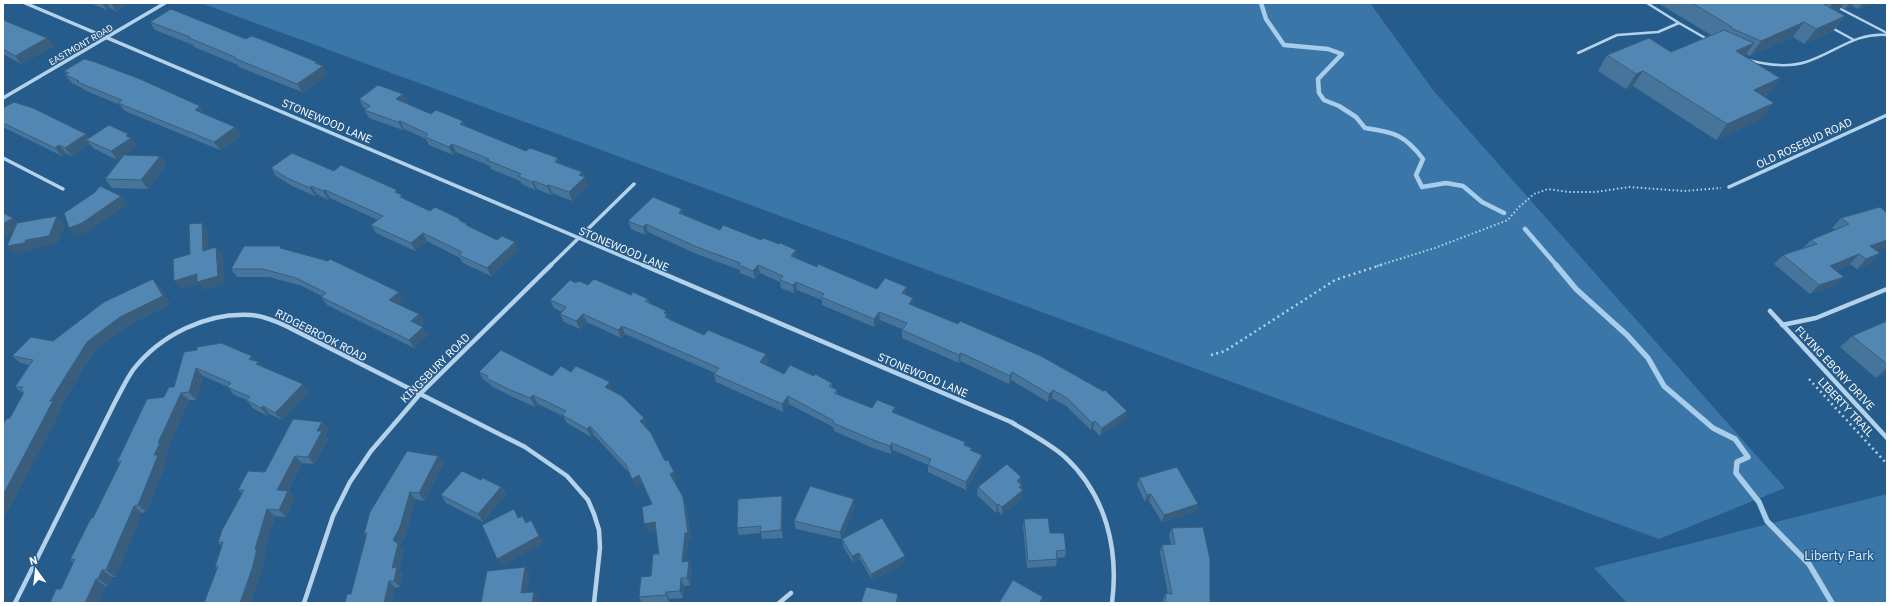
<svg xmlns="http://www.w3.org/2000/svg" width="1890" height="606" font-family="'IBM Plex Sans',sans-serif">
<rect width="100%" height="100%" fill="#265c8b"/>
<g fill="#3a76a7">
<polygon points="201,3 1370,3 1433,90 1785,488 1659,539"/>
<polygon points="1887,494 1887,603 1627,603 1594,568"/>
</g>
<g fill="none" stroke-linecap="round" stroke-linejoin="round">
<g stroke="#a8cdea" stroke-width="4.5">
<path d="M1261,3L1266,19L1284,45L1328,49L1342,54L1318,79L1319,93L1324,100L1339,106L1356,117L1365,128C1394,132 1405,135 1423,159L1416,175L1422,187L1446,183L1463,186L1482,202L1504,213"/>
<polyline points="1525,229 1557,266"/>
</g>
<polyline stroke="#a8cdea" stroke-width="5.5" points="1556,265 1576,289 1627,335 1648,358 1664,386 1713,428 1735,439 1748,457 1737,462 1736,473 1759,502 1767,521 1809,564 1832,603"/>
<polyline stroke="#b4d2ea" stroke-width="2" stroke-dasharray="1.5 2.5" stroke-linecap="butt" points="1377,266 1435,248 1508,220 1518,208 1534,194 1548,189 1569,192 1596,192 1629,187 1684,191 1721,188"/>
<g stroke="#b4d2ea" stroke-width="2.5" stroke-dasharray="2 3.5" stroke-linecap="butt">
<polyline points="1211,355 1225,351 1335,280 1381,265"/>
<polyline points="1809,379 1887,464"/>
</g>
<g stroke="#b4d2ea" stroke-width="2.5">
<polyline points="1647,3 1679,23"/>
<polyline points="1837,7 1887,33"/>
<polyline points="1832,28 1854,40"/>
<polyline points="1578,53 1617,35 1658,32 1679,23 1707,39"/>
<path d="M1748,60C1767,65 1787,68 1806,62C1835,53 1855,32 1887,35"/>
</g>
<g stroke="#b4d2ea" stroke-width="3.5">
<polyline points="25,3 645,266"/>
<polyline points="3,98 165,3"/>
<polyline points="3,158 63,189"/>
<polyline points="1729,187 1887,115"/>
<polyline points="550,266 634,184"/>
</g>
<g stroke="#b4d2ea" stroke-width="4.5">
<path d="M643,265L1011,422C1029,433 1049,443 1065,457C1106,495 1119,549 1112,603"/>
<polyline points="1770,311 1887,438"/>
<polyline points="1782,325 1816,318 1887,289"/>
<path d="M15,603L115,402C121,391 126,380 133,370C160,335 207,312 251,315C263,316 275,321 286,326L525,447L567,476L588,500L594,514L599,530L600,548L594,603"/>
<polyline points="304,603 333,516 350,482 371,451 420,394 551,265"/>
<polyline points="779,603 791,593"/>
</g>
</g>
<g fill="#47749a">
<polygon points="90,3 129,3 116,11 110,8 107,10"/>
<polygon points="1658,3 1873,3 1858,9 1852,6 1845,9 1841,7 1837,12 1845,16 1833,31 1804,44 1793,37 1750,56 1746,54 1744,57 1780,78 1768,94 1764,96 1762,118 1716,140 1633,86 1626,89 1598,71 1607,55 1671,52 1711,35"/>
<polygon points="3,20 47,38 54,46 21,64 3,54"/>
<polygon points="150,22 246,39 317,62 318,64 328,75 302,92 239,67 238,65 194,47 193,45 155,30"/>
<polygon points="64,71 205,114 235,127 241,136 220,150 125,111 120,105 84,90 82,88 72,83 65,75 67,74"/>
<polygon points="403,94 407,102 406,103 431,114 465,126 526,151 582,172 588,185 572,201 552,193 551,195 537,189 535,190 522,184 520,181 491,169 490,166 456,152 453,155 429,145 426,139 404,129 403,130 369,118 364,110 366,109 363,107 359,99"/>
<polygon points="3,108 86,134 89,138 128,134 137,146 117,160 93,148 90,144 72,156 66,153 62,156 3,127"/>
<polygon points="160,156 166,165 148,189 112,188 105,179"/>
<polygon points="271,168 334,171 399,194 405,199 430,211 462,222 468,226 497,240 519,250 491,276 463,263 460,258 427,241 415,251 376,233 371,225 378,220 330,198 328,200 317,194 315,196 292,186 276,176"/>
<polygon points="682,209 684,215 720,230 798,258 797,259 817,267 877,289 907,295 914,306 1125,419 1100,436 1093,429 1091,430 1066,406 1052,398 1048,402 1011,380 1009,384 960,361 959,363 902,338 902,329 880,320 874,327 822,305 822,300 797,290 794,293 781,288 780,282 760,273 755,279 740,273 740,270 699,255 648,232 645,235 631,229 628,221"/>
<polygon points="1887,213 1887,247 1876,250 1880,253 1871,263 1857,269 1850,264 1835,270 1834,286 1810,294 1774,264 1783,255 1803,248 1811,240 1835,230 1832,228 1841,218"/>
<polygon points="284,249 399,292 404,300 398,305 419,314 424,322 420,326 428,335 414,348 327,305 321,297 322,296 302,286 269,277 237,277 231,269"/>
<polygon points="576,283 588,285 648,299 649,303 666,311 669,319 673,321 704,335 766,354 768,362 765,365 784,374 814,376 832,383 832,387 837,390 837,394 872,408 895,413 965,442 965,445 972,448 971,451 982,455 981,463 966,490 928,472 928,465 893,450 891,454 873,448 834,431 833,427 789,404 783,412 716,382 714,374 715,373 625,334 621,338 587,322 580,329 564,322 560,314 562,312 554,308 550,300"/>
<polygon points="160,287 170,304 128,325 95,350 60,407 62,409 23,394 15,387 29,365 21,363 12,356 53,341"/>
<polygon points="1887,321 1887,373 1876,378 1840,347 1852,336"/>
<polygon points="184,352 256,361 259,362 262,367 303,384 309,392 282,420 270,414 267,416 253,408 246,400 247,400 234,395 228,387 203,376 196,400 189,400 167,450 168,451 164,460 166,463 146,512 142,513 115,577 112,577 108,586 105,586 98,603 50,603 61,589 74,562 70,560 93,518 120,464 117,462 164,397 174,387"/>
<polygon points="479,372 552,376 613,391 644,418 647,427 646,427 665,461 677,480 674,481 686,505 691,540 688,541 686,561 689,561 692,569 690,585 684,586 683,598 669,599 669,602 656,603 642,603 639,597 651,576 659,554 656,530 648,532 652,504 642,483 636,486 629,473 594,435 591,437 567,423 563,416 538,404 535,407 513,397 491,386 489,383 484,380"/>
<polygon points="322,422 329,429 325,436 328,439 314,464 302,463 288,491 295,498 286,517 275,516 263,554 265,556 260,576 250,603 204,603 217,569 215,567 222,546 218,543 242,493 238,490 265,472"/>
<polygon points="438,456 444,463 424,501 415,499 406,534 399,546 404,551 399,569 403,574 400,587 351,594 366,536 364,534"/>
<polygon points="1021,477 1021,484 1022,498 1002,515 998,511 996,513 977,495 978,487"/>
<polygon points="1139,478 1195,512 1162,522 1149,501 1145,502 1137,485"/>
<polygon points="481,480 501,487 506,494 483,522 446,503 441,495"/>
<polygon points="783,503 783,538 762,539 761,533 739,535 737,528"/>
<polygon points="855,506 841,539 796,529 794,521"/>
<polygon points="1024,519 1050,533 1066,550 1065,557 1057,558 1056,566 1027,568 1023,526"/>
<polygon points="1172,528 1210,603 1163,603 1163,600 1166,593 1168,594 1160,552 1162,545 1171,544 1169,535"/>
<polygon points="842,539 905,556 905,563 872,580 860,559 853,563 843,546"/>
</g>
<g fill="#395e7d">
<polygon points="102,3 107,3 110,8 107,10"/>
<polygon points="111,3 129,3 116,11"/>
<polygon points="1833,3 1844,3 1838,12 1821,19"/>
<polygon points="1849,3 1854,3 1852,6 1845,9"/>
<polygon points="1863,3 1873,3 1858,9"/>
<polygon points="1845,16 1833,31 1804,44 1816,29"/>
<polygon points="1804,22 1793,37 1750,56 1761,41"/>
<polygon points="47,38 54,46 21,64 15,56"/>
<polygon points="1754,43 1743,59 1736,51"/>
<polygon points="317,62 320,68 323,66 328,75 302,92 297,84 315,63"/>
<polygon points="1643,71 1633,86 1626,89 1636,74"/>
<polygon points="1780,78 1768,94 1742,105 1754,90"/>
<polygon points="403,94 407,102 400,108 396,99"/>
<polygon points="1774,103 1762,118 1716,140 1727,124"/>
<polygon points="200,106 205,115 195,110"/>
<polygon points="400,121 404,129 403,130 398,122"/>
<polygon points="463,121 467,130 460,124"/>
<polygon points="235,127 241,136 220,150 214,142"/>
<polygon points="86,134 93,142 86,140 90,144 72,156 65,148"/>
<polygon points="128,134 137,146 117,160 111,151"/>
<polygon points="452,144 456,152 453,155 449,147"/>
<polygon points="59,145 66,153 62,156 55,148"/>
<polygon points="160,156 166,165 148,189 141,180"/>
<polygon points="558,158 562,167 555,162"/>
<polygon points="582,172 584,178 585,177 588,185 572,201 569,192 579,175"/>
<polygon points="533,181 537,189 535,190 532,182"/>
<polygon points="549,185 552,193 551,195 547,186"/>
<polygon points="311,186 317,194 315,196 310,188"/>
<polygon points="325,190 330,198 328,200 323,191"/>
<polygon points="397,190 400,197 402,195 407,204 395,192"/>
<polygon points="121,196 128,204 89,231 76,236 69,228"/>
<polygon points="682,209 685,218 679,213"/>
<polygon points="57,216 65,225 57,244 34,248 32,251 15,254 7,246 26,240"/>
<polygon points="13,218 21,226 3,238 3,224"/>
<polygon points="202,223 208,232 209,259 203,251"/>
<polygon points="646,224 648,232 645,235 643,227"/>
<polygon points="423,233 427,241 415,251 411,243"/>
<polygon points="1887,240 1887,247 1861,255 1870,246"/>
<polygon points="515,242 519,250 491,276 487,268"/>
<polygon points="216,247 223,255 224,284 204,290 199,284 181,289 174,281"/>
<polygon points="796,250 798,258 792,265 791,256"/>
<polygon points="1880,253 1871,263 1857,269 1866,259"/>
<polygon points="1859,254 1850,264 1821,275 1830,266"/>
<polygon points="758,265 760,273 755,279 753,271"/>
<polygon points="1844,277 1834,286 1810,294 1819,285"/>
<polygon points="153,279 160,287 170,304 128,325 95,350 60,407 62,409 3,521 3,495 50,401 87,342"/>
<polygon points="796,282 797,290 794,293 793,285"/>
<polygon points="907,287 907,295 902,293"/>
<polygon points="399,292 404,300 394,309 389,300"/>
<polygon points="913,298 914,306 909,304"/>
<polygon points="666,311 670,322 668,325 664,313"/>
<polygon points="879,312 880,320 874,327 874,319"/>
<polygon points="419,314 424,322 416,329 411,321"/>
<polygon points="583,314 587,322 580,329 576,321"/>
<polygon points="622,326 625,334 621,338 618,330"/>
<polygon points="423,327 428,335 414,348 409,340"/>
<polygon points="961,353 960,361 959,363 959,355"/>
<polygon points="766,354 768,362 761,370 760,362"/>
<polygon points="252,356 258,363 259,362 265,370 249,359"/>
<polygon points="196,368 203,376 196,400 189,392"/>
<polygon points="1887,368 1887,373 1876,378"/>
<polygon points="1012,372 1011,380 1009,384 1010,376"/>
<polygon points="610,382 613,391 609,396 605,387"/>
<polygon points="303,384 309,392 282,420 275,413"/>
<polygon points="1053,390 1052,398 1048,402 1049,394"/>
<polygon points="181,393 189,400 167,450 168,451 164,460 166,463 146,512 138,505 158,443"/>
<polygon points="533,395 538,404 535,407 530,398"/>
<polygon points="788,396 789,404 783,412 782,404"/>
<polygon points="263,406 270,414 267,416 261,408"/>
<polygon points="895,407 895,415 892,412"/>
<polygon points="1127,411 1125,419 1100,436 1102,428"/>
<polygon points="644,418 647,427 643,429 640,421"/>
<polygon points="1095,421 1093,429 1091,430 1092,423"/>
<polygon points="322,422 329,429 325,436 328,439 314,464 308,457 317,431"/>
<polygon points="590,426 594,435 591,437 587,429"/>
<polygon points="892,443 893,450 891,454 890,446"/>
<polygon points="982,455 981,463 966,490 966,482"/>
<polygon points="295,456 302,463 284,498 277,490"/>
<polygon points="438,456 444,463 424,501 419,493"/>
<polygon points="674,472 677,480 673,482 670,474"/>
<polygon points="639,475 642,483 636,486 632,479"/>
<polygon points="1021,477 1021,485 1017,481"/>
<polygon points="1022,485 1021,491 1023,490 1022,498 1002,515 1002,507 1019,487"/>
<polygon points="501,487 506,494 483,522 478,514"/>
<polygon points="288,491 295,498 286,517 279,510"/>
<polygon points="410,492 415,499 406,534 399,546 404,551 399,569 403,574 400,587 394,581 392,568 393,540"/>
<polygon points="1151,494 1149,501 1145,502 1147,495"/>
<polygon points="782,496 783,503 783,538 781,530"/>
<polygon points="683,497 686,505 691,540 688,541 686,569 682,562"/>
<polygon points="854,499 855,506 841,539 840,532"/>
<polygon points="998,504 998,511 996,513 997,505"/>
<polygon points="1198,504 1195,512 1162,522 1164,515"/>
<polygon points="134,506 142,513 115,577 106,570"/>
<polygon points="267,509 275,516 263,554 265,556 260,576 250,603 240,603 255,549"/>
<polygon points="531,520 535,527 544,543 502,566 497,559"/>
<polygon points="655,522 659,529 648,532 644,524"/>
<polygon points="859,553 860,559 853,563 852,556"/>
<polygon points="905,556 905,563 872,580 871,574"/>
<polygon points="689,561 692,569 690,585 687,578"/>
<polygon points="525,567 530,574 526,599 521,593"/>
<polygon points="102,570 112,577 108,586 98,579"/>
<polygon points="681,578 684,586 683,598 680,591"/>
<polygon points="96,579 105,586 98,603 85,603"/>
<polygon points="389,581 395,588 392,603 384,603"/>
<polygon points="534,592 538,598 538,603 532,603"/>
<polygon points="666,592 669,599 669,602 666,595"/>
<polygon points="898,594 899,601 898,603 896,603"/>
<polygon points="1043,597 1042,603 1039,603"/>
</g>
<g fill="#5287b3" stroke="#395e7d">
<polygon points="1692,3 1822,3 1845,16 1816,29 1804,22 1761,41 1731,28 1732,27"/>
<polygon points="171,9 246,39 251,36 263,40 317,62 315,63 323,66 297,84 234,58 235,57 189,38 190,37 150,22"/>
<polygon points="3,20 47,38 15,56 3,49"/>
<polygon points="1724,30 1754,43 1736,51 1780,78 1754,90 1774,103 1727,124 1643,71 1636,74 1607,55 1649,38 1671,52"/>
<polygon points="84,59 95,62 140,79 200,106 195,110 235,127 214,142 118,103 122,100 77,82 79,81 65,75 69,73 64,71"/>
<polygon points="378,85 403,94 396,99 431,114 436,110 463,121 460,124 526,151 530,148 558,158 555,162 582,172 579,175 585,177 569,192 549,185 547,186 533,181 532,182 518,176 521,174 487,160 489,159 452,144 449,147 425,137 428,134 400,121 398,122 364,110 370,106 359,99"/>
<polygon points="14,102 33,108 86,134 65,148 59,145 55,148 3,123 3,108"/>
<polygon points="109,125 128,134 126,136 131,138 111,151 86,140"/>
<polygon points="292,153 334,171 341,165 397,190 395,192 402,195 400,197 430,211 435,207 460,219 459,220 467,224 466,225 497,240 502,236 515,242 487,268 459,255 462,252 423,233 411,243 371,225 383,216 325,190 323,191 311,186 310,188 287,178 271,168"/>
<polygon points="124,155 160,156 141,180 105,179"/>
<polygon points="100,186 121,196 82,223 69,228 64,213 94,193"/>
<polygon points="653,197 682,209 679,213 720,230 723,225 761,240 763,238 779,244 780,243 796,250 791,256 817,267 818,264 877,289 885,278 907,287 902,293 913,298 909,304 958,324 960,321 1041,356 1103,391 1105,390 1127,411 1102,428 1095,421 1092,423 1067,398 1053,390 1049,394 1012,372 1010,376 961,353 959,355 902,330 907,323 879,312 874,319 821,297 824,294 796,282 793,285 780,280 783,276 758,265 753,271 739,265 740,263 697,247 646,224 643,227 628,221"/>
<polygon points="1880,207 1887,213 1887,240 1870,246 1880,253 1866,259 1859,254 1830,266 1844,277 1819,285 1783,255 1817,244 1811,240 1849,224 1841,218"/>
<polygon points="3,213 13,218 3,224"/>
<polygon points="57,216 49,236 26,240 24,243 7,246 17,223"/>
<polygon points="202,223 203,251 216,247 218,276 197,282 197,274 174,281 173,259 190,254 189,224"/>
<polygon points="244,246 281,246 280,248 328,261 330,259 399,292 389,300 419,314 411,321 423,327 409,340 321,297 326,293 296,278 263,269 231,269"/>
<polygon points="153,279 163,296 120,317 87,342 50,401 53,401 3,495 3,425 6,419 10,418 24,392 20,392 23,387 15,387 33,360 12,356 31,337 53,341 104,302"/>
<polygon points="594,279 631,295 633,292 648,299 645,301 666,311 664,313 667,314 665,317 673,321 704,335 708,330 766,354 760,362 784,374 790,365 814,376 815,374 832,383 829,386 837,390 834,393 872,408 877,400 895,407 892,412 965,442 964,445 972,448 970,450 982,455 966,482 928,465 931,459 892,443 890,446 873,440 833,423 834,421 788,396 782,404 714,374 719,368 622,326 618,330 583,314 576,321 560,314 566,307 550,300 570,280 576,283 579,281 588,285"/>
<polygon points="1887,321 1887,364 1852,336"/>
<polygon points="221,343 252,356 249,359 259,362 256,364 303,384 275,413 263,406 261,408 246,400 250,397 227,387 231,383 196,368 189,392 181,393 158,443 160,443 154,455 158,455 138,505 134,506 106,570 102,570 98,579 96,579 85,603 50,603 56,589 61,589 75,559 70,560 91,518 93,518 121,461 117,462 147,399 164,397 169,387 174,387 184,352 197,350 197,347"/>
<polygon points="501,350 552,376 561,366 571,372 576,366 610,382 605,387 622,396 644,418 640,421 651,433 665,461 668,460 674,472 670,474 683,497 688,533 685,533 682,562 689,561 687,578 681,578 680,591 666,592 666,595 639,597 641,577 651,576 653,554 659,554 655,522 644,524 642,507 652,504 639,475 632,479 626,465 590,426 587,429 562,415 566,411 533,395 530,398 508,389 486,378 488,376 479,372"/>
<polygon points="293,419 322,422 317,431 322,431 308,457 295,456 277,490 288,491 279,510 267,509 255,549 257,549 252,569 240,603 204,603 218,566 215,567 223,542 218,543 222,530 244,490 238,490 248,471 265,472"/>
<polygon points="407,451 438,456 419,493 410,492 400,527 393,540 398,544 392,568 397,567 394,581 389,581 384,603 345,603 347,594 351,594 367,533 364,534 370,512"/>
<polygon points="1007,464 1021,477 1017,481 1022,485 1019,487 1023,490 1002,507 998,504 997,505 978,487"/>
<polygon points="1177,467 1198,504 1164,515 1151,494 1147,495 1139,478"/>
<polygon points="462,471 481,480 483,478 501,487 478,514 441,495"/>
<polygon points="810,486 854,499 840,532 794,521"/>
<polygon points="782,496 781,530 760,532 761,526 737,528 738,499"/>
<polygon points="514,509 518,518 522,516 526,523 531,520 539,536 497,559 482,525"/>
<polygon points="882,518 905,556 871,574 859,553 852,556 842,539"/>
<polygon points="1048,518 1050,533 1064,533 1066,550 1056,551 1057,559 1028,561 1024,519"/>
<polygon points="1203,527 1210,559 1210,603 1165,603 1166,593 1172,594 1162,545 1175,544 1172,528"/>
<polygon points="525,567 521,593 534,592 532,603 481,603 487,571"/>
<polygon points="1013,580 1043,597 1039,603 999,603"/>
<polygon points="866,587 898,594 896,603 861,603"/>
</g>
<g text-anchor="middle" stroke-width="3" stroke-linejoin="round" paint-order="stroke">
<g font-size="9" fill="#fff" stroke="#265c8b">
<text transform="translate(81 45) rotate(-30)" y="3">EASTMONT ROAD</text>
</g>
<g font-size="11" fill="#fff" stroke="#265c8b">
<text transform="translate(327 121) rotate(23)" y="4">STONEWOOD LANE</text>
<text transform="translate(1804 143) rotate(-25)" y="4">OLD ROSEBUD ROAD</text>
<text transform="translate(624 249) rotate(23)" y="4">STONEWOOD LANE</text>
<text transform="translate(321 335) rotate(27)" y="4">RIDGEBROOK ROAD</text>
<text transform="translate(435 368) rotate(-45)" y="4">KINGSBURY ROAD</text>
<text transform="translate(1835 368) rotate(47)" y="4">FLYING EBONY DRIVE</text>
<text transform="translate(923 375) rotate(23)" y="4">STONEWOOD LANE</text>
<text transform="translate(1846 407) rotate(47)" y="4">LIBERTY TRAIL</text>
</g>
<g font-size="13" fill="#d8e9f8" stroke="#265c8b">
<text x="1839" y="560">Liberty Park</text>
</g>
</g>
<rect width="1890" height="606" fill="none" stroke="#ffffff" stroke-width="8"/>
<g transform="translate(36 570) rotate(345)" stroke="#265c8b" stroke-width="3" paint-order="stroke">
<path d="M0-3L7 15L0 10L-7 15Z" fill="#ffffff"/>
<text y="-6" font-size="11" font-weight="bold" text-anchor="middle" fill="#ffffff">N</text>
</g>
</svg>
